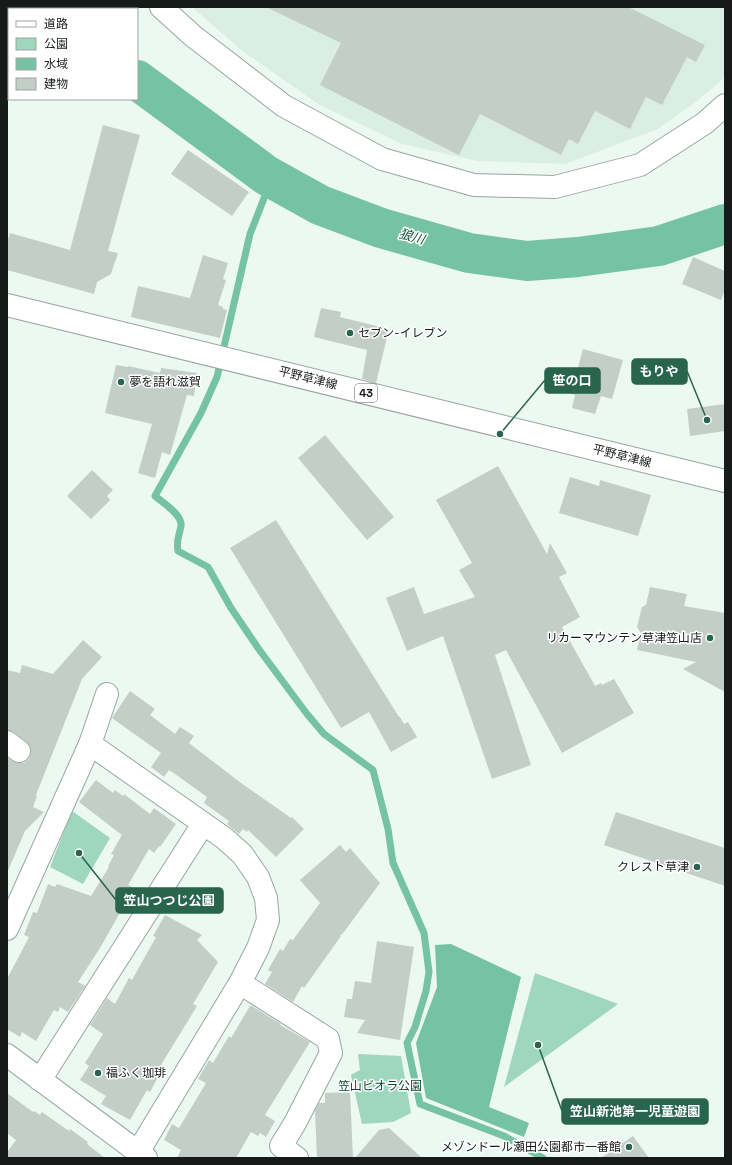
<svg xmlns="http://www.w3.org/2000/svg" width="732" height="1165" font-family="'Space Grotesk','Noto Sans JP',sans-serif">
<rect width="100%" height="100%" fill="#ecf8f2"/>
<polygon fill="#daeee5" points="192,7 725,7 725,77 697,101 658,129 565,164 478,161 402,144 318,104 240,49"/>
<g fill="#9fd6be">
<polygon points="72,811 110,838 83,884 50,867"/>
<polygon points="535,973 618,1004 504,1087"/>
<polygon points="358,1054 401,1056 411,1113 393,1122 362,1124 351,1075 360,1070"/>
</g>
<polygon fill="#75c3a4" points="451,944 521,977 489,1107 529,1123 524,1137 426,1098 416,1043 437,987 435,945"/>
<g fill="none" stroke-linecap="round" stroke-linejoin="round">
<path stroke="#75c3a4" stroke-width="7" d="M272,178L250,234L217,377L201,413L155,496C162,502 183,515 181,526C179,537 176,539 178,551L208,567L231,608L258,648L307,714L324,734L373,770L388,829L393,863L424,933L429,972L426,991L415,1027L407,1043L420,1104L504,1136L543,1158"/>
<g stroke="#75c3a4" stroke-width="40">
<polyline points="50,7 52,9"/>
<polyline points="137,80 266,175 320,205 381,228 469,253 527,261 578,257 659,246 725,224"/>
</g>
</g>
<g fill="#c3cec9">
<polygon points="266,7 628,7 705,45 696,62 687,57 662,105 646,97 630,129 595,111 578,144 569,139 561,155 480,114 459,155 320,85 341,43"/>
<polygon points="103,125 140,135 108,251 118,253 111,274 97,282 94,294 7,270 7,243 10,233 70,250"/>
<polygon points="188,150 249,192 232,216 171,174"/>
<polygon points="203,255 228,263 223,279 226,280 218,305 223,307 223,309 227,310 220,338 131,317 138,286 190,298"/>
<polygon points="693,257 725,271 725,290 721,300 682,284"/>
<polygon points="321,308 341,312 340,317 389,329 376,383 362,379 367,350 314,337"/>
<polygon points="583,349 623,360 612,399 601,396 595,414 572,408 575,395 571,394"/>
<polygon points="116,365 128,367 128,366 160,373 161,368 197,373 194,396 187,395 170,455 162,452 155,478 138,473 152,424 105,413"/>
<polygon points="725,404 725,431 690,436 687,409"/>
<polygon points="325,435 394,517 367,540 298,458"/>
<polygon points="498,466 547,554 550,543 567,573 559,577 580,617 562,627 595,686 601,683 602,685 614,679 634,713 562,753 506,650 495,655 531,765 492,779 443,636 407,651 386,598 414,587 424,614 475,597 459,570 472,563 436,500"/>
<polygon points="92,470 113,490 107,496 110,500 91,519 67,496"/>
<polygon points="570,477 599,486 600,480 651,495 638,536 559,513"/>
<polygon points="276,520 399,717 400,717 404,724 408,722 417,737 391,752 369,712 341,728 230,548"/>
<polygon points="650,587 687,594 684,606 725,613 725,692 683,669 696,662 637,650 641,633 637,627 642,607 646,605"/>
<polygon points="83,640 102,657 82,679 36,795 37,796 33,807 44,812 25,831 7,873 7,758 17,763 24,763 29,759 31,752 30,746 26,741 14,732 7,730 7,670 20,673 22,665 53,674"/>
<polygon points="130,691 155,709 150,715 175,734 180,727 194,736 189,743 241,783 291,818 292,817 304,829 276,857 248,830 247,832 243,829 239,834 227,824 229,821 204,803 207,797 175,774 169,770 164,777 151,767 161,753 112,718"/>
<polygon points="96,780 113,793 115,790 123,796 124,794 150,814 154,808 176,824 160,847 159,846 154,853 149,849 128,885 134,888 100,948 78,982 85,986 68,1012 60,1007 58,1012 54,1010 36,1041 22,1032 20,1037 7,1029 7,979 29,937 24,935 33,912 37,913 48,884 55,887 57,884 91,896 109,867 108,866 114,855 111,854 122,835 79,802"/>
<polygon points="616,812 725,848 725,886 604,845"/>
<polygon points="340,845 346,852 350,848 380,883 344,932 340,936 341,936 304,988 302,986 293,1002 265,984 272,972 268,970 280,949 283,951 290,939 293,940 320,903 300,880"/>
<polygon points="165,915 202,935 197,940 218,962 193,1004 197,1006 161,1065 164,1066 150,1092 147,1090 130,1120 101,1104 106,1096 80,1080 89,1066 85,1063 103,1034 90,1025 107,998 115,1004 129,978 132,980 156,937 153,936"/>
<polygon points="377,941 414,947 400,1040 357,1033 365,1020 344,1017 347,999 352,999 355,981 371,983"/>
<polygon points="250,1006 252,1006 281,1024 280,1025 310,1042 265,1115 275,1121 266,1137 260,1133 258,1136 251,1132 236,1158 177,1158 181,1150 164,1140 172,1124 179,1128 206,1083 198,1079 209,1060 213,1063 229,1036 231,1038"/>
<polygon points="350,1092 353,1158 317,1158 315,1111 319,1103 325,1103 325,1093"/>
<polygon points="7,1093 33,1112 34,1111 40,1115 42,1112 69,1131 70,1129 88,1142 87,1144 105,1158 7,1158 7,1152 16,1140 7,1133"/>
<polygon points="389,1128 422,1158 355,1158 379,1130"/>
<polygon points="633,1136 649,1158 601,1158"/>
</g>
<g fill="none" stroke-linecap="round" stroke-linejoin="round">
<g stroke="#9aa5a0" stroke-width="24">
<g id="minor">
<polyline points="7,742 19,751"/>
<polyline points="90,744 224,838 242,854 258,877 266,898 268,920 258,948 240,983 138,1152"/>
<polyline points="7,929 90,744 107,694"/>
<polyline points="240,983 328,1039 331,1053 295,1123 281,1146 297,1158"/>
<polyline points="7,1055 146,1158"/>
<polyline points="40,1080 203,824"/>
</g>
</g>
<g stroke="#9aa5a0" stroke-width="24">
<polyline id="tertiary" points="161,7 193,36 284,106 382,159 474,185 555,187 640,165 705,123 725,105"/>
</g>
<g stroke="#9aa5a0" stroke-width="24">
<polyline id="primary" points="7,305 725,481"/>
</g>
<use href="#minor" stroke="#fff" stroke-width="22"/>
<use href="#tertiary" stroke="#fff" stroke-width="22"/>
<use href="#primary" stroke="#fff" stroke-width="22"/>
</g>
<g fill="#29644e" stroke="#fff" stroke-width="1.5">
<circle cx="350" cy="333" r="4"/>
<circle cx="121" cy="382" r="4"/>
<circle cx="710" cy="638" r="4"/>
<circle cx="697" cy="867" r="4"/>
<circle cx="98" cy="1073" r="4"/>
<circle cx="629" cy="1147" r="4"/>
</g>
<g text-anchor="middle" stroke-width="3" stroke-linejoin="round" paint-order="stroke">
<rect fill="#fff" stroke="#5c5f5e" stroke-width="1" x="355" y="384" width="22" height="18" rx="3"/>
<g font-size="11" font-weight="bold" fill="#161a19">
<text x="366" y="397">43</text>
</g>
<g font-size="12" fill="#161a19" stroke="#fff" text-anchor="start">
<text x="358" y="337">セブン-イレブン</text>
<text x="129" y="386">夢を語れ滋賀</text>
<text x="702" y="642" text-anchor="end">リカーマウンテン草津笠山店</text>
<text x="689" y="871" text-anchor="end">クレスト草津</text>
<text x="106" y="1077">福ふく珈琲</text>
<text x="621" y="1151" text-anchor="end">メゾンドール瀬田公園都市一番館</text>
</g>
<g font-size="12" fill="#161a19" stroke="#fff">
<text transform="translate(308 378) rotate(14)" y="4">平野草津線</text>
<text transform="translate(622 456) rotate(14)" y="4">平野草津線</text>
</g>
<g font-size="12" fill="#054934" stroke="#fff">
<text x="380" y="1090">笠山ビオラ公園</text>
</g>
<g font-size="13" font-style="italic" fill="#13523d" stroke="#fff">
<text transform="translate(412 236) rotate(16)" y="5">狼川</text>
</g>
</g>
<path fill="none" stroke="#29644e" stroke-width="1.5" d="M707 420L687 371M500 434L545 380M79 853L116 900M538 1045L562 1111"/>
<g fill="#29644e" stroke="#fff" stroke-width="1.5">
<circle cx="707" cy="420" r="4"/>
<circle cx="500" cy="434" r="4"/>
<circle cx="79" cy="853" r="4"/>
<circle cx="538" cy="1045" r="4"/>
</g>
<g fill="#29644e" stroke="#29644e" stroke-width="1.5">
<rect x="632" y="359" width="55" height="25" rx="4"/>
<rect x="545" y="368" width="55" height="25" rx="4"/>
<rect x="116" y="888" width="107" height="25" rx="4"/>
<rect x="562" y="1099" width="146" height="25" rx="4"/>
</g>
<g font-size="13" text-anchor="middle" font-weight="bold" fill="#fff">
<text x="659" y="376">もりや</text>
<text x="572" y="385">笹の口</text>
<text x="169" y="905">笠山つつじ公園</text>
<text x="635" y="1116">笠山新池第一児童遊園</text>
</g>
<rect width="732" height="1165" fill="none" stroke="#161a19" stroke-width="16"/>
<rect x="8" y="8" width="130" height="92" fill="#ffffff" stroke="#a2a3a3"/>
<rect x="16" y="21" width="20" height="6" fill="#ffffff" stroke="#a2a3a3"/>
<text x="44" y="28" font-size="12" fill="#161a19">道路</text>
<rect x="16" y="38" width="20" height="12" fill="#9fd6be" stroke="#a2a3a3"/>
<text x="44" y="48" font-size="12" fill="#161a19">公園</text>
<rect x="16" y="58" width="20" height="12" fill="#75c3a4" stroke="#a2a3a3"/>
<text x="44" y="68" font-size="12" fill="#161a19">水域</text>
<rect x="16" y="78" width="20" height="12" fill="#c3cec9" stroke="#a2a3a3"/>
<text x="44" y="88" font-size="12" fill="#161a19">建物</text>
</svg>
